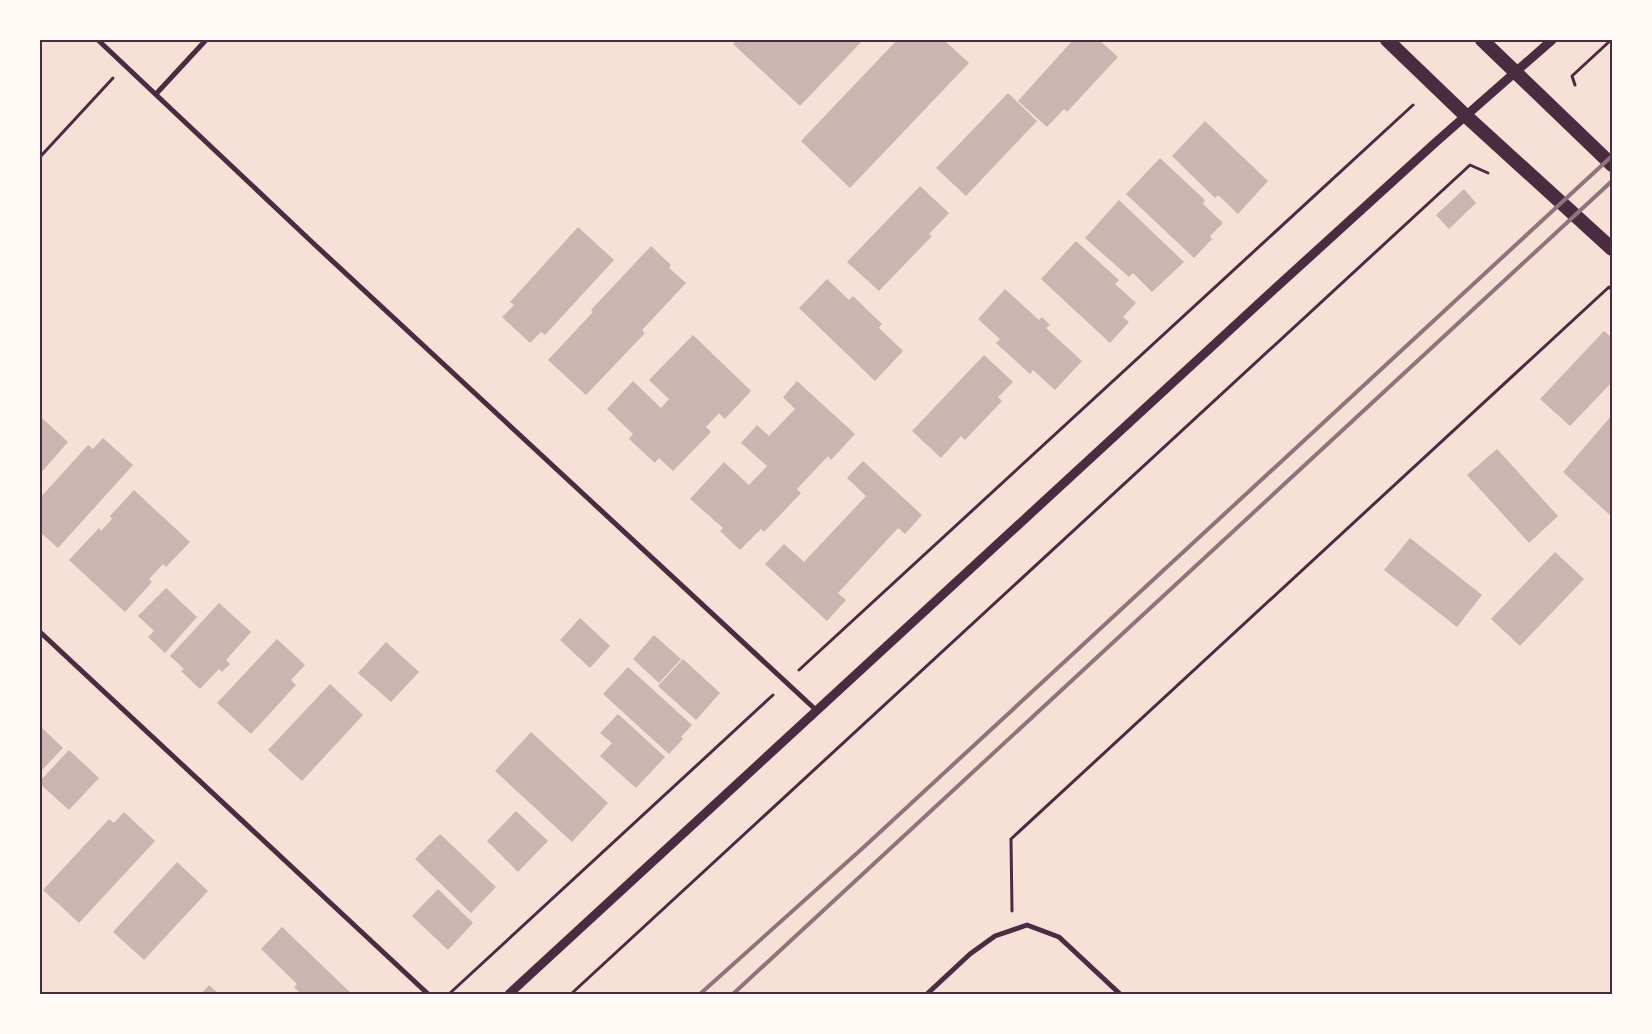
<svg xmlns="http://www.w3.org/2000/svg" width="1652" height="1034" font-family="'Space Grotesk',sans-serif">
<rect width="100%" height="100%" fill="#f7e1d7"/>
<g fill="#ccb4b1">
<polygon points="737,40 863,40 800,106 733,44"/>
<polygon points="897,40 944,40 969,63 850,188 801,141"/>
<polygon points="1073,40 1099,40 1118,57 1067,112 1064,109 1047,127 1018,101"/>
<polygon points="1008,93 1037,121 966,196 936,168"/>
<polygon points="1205,121 1268,181 1238,214 1218,195 1215,198 1172,156"/>
<polygon points="1160,158 1205,200 1203,204 1223,223 1210,236 1212,239 1194,258 1126,194"/>
<polygon points="920,186 949,213 929,234 932,236 879,291 847,262"/>
<polygon points="1464,189 1476,203 1449,229 1436,215"/>
<polygon points="1119,200 1184,262 1152,292 1133,273 1129,277 1085,238"/>
<polygon points="578,227 614,260 545,335 541,332 530,343 502,317 514,305 510,302"/>
<polygon points="1076,241 1119,280 1115,284 1136,303 1123,317 1129,322 1110,343 1041,279"/>
<polygon points="651,246 671,265 669,268 686,283 642,330 645,333 586,395 548,360 593,312 591,310"/>
<polygon points="827,279 849,300 853,296 882,324 879,328 903,351 875,381 799,308"/>
<polygon points="1005,289 1039,320 1042,317 1050,325 1046,328 1082,361 1055,390 1033,370 1030,374 996,343 1000,339 978,319"/>
<polygon points="1604,331 1612,338 1612,382 1570,426 1540,399"/>
<polygon points="693,335 751,391 725,419 719,413 706,427 711,432 673,471 659,458 655,463 629,439 633,434 607,409 633,381 661,408 669,399 649,380"/>
<polygon points="984,355 1013,382 998,397 1002,401 965,440 961,436 941,458 912,431"/>
<polygon points="797,381 855,434 831,460 828,456 797,489 801,493 764,532 761,529 740,550 720,531 723,528 690,499 724,462 749,485 767,466 741,443 757,425 769,436 795,409 783,397"/>
<polygon points="1612,415 1612,517 1563,472"/>
<polygon points="42,418 68,442 40,474 40,419"/>
<polygon points="103,438 133,465 58,548 40,532 40,498 88,445 93,449"/>
<polygon points="1497,449 1558,516 1529,543 1467,475"/>
<polygon points="863,461 922,515 905,534 898,528 838,593 846,600 827,621 765,564 784,544 804,562 866,496 847,478"/>
<polygon points="134,490 190,542 166,567 163,564 149,579 152,582 125,612 69,560 99,528 101,531 112,519 110,516"/>
<polygon points="1410,538 1482,595 1457,627 1384,570"/>
<polygon points="1555,552 1584,579 1520,646 1491,619"/>
<polygon points="166,588 197,617 165,653 148,637 154,631 138,616"/>
<polygon points="219,603 251,632 226,660 230,664 222,672 219,669 200,689 181,671 184,669 170,656"/>
<polygon points="580,618 610,646 590,668 560,640"/>
<polygon points="654,635 681,659 659,683 633,659"/>
<polygon points="277,639 305,665 291,680 296,685 251,734 217,703"/>
<polygon points="386,642 419,672 391,702 358,673"/>
<polygon points="683,659 720,693 696,720 658,686"/>
<polygon points="628,667 692,725 681,737 683,739 669,754 603,694"/>
<polygon points="330,684 363,715 302,781 268,750"/>
<polygon points="618,714 665,757 636,788 600,756 612,743 600,733"/>
<polygon points="40,726 63,748 40,772"/>
<polygon points="531,732 608,803 572,842 495,771"/>
<polygon points="69,750 99,778 69,810 40,784 40,781"/>
<polygon points="516,811 548,841 518,872 487,841"/>
<polygon points="124,812 155,841 79,923 43,890 109,819 114,823"/>
<polygon points="440,834 496,887 471,913 415,859"/>
<polygon points="177,862 208,891 144,960 113,932"/>
<polygon points="438,889 473,923 448,950 412,916"/>
<polygon points="282,927 352,994 301,994 294,987 297,984 261,949"/>
<polygon points="209,985 219,994 201,994"/>
</g>
<g fill="none" stroke-linecap="round" stroke-linejoin="round">
<g stroke="#4a2c40" stroke-width="3">
<polyline points="1575,85 1572,76 1611,40"/>
<polyline points="40,157 113,78"/>
<polyline points="799,670 1413,105"/>
<polyline points="1012,911 1011,839 1609,287 1612,290"/>
<polyline points="449,994 773,695"/>
<polyline points="571,994 1470,165 1488,173"/>
</g>
<g stroke="#4a2c40" stroke-width="5">
<polyline points="98,40 313,243 816,710"/>
<polyline points="156,94 206,40"/>
<polyline points="40,632 428,994"/>
<polyline points="927,994 970,954 995,936 1027,925 1059,937 1120,994"/>
</g>
<polyline stroke="#4a2c40" stroke-width="9" points="509,994 1269,294 1436,142 1552,40"/>
<g stroke="#4a2c40" stroke-width="14">
<polyline points="1387,40 1466,116 1612,249"/>
<polyline points="1482,40 1612,165"/>
</g>
<g stroke="#8f747c" stroke-width="4">
<polyline points="700,994 865,846 1612,156"/>
<polyline points="733,994 1612,181"/>
</g>
</g>
<rect width="1652" height="1034" fill="none" stroke="#fffaf5" stroke-width="82"/>
<rect x="41" y="41" width="1570" height="952" fill="none" stroke="#4a2c40" stroke-width="2"/>
</svg>
